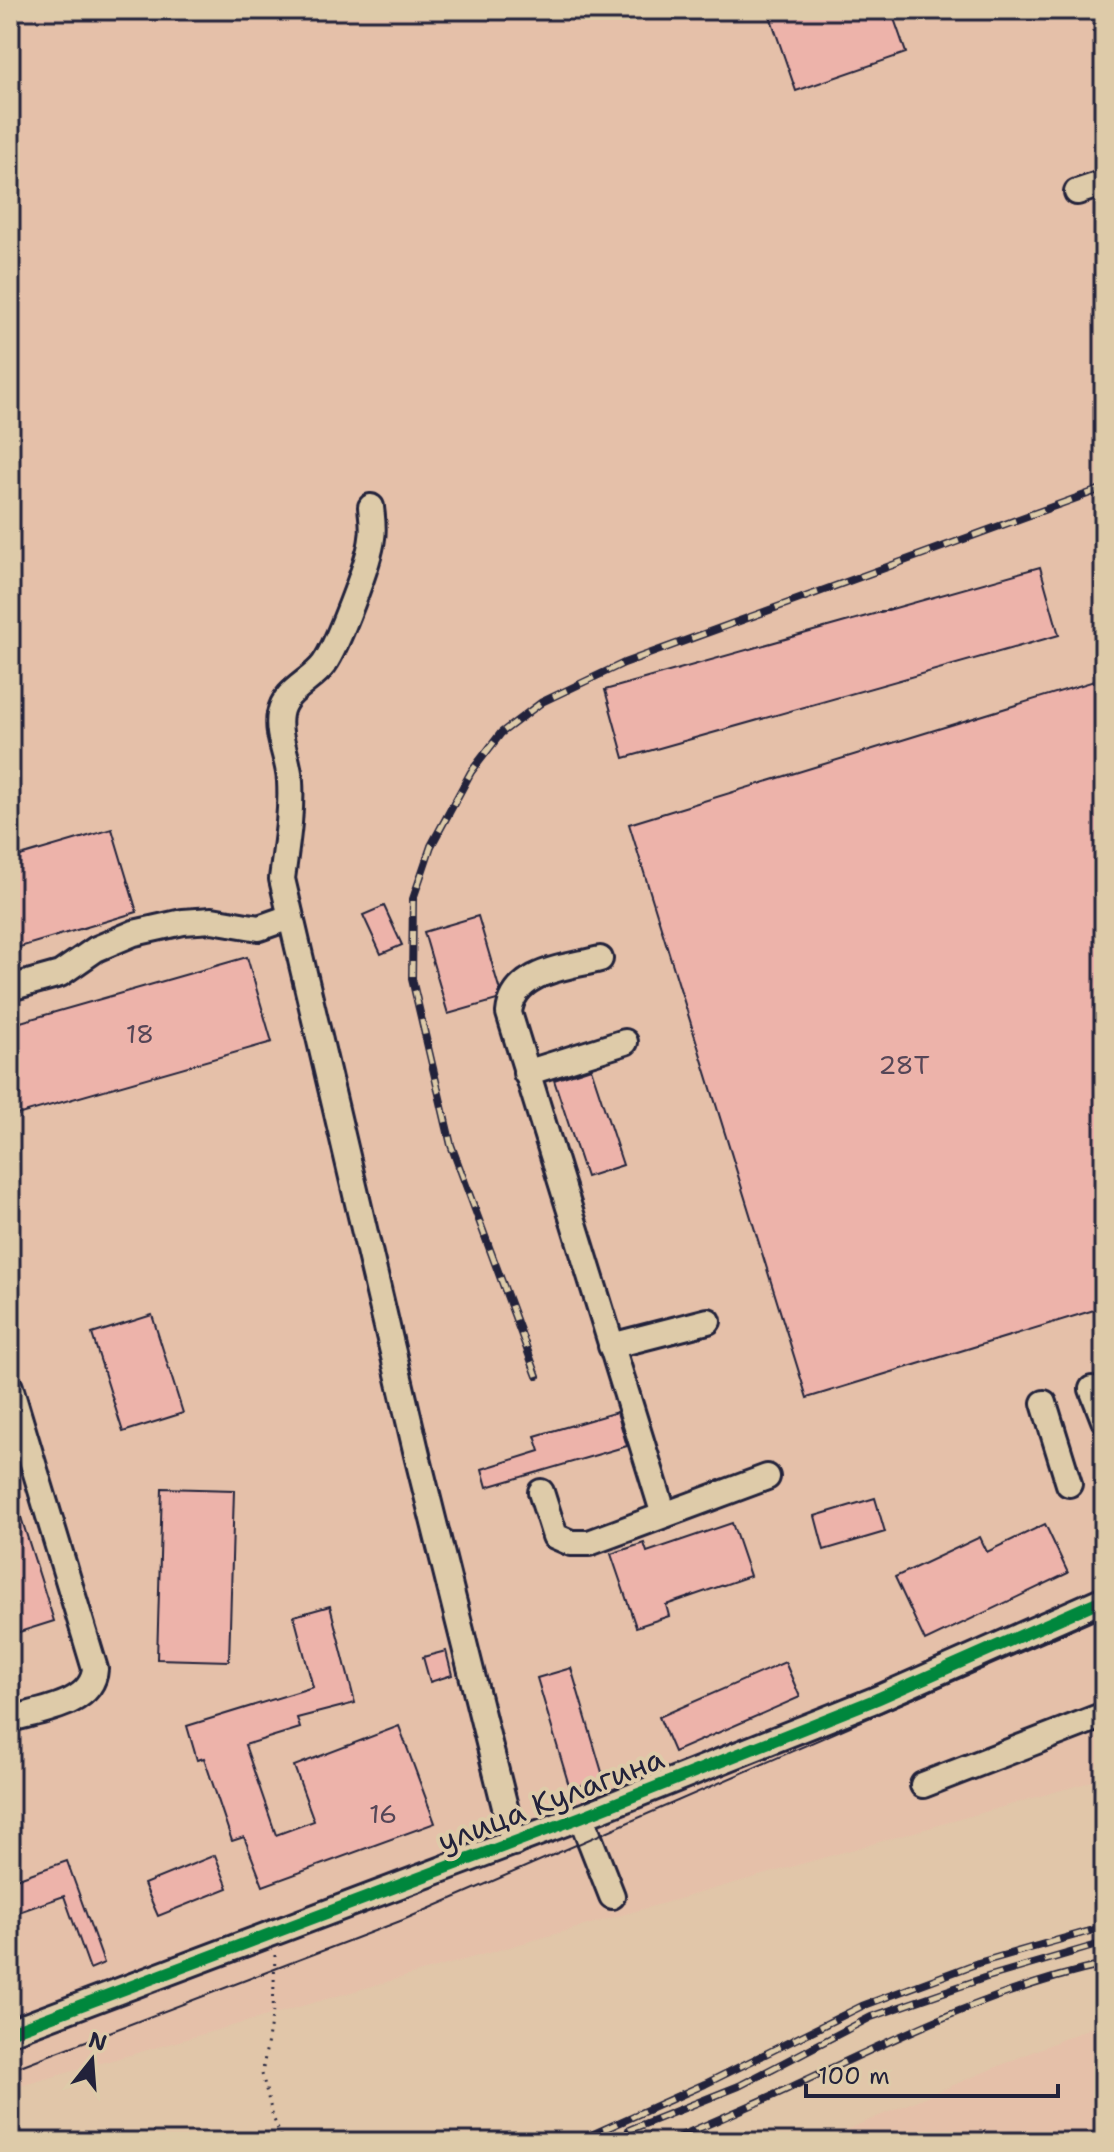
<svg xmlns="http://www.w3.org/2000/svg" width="1114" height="2152" font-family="'Shantell Sans',sans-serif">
<rect width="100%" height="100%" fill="#e1c6a9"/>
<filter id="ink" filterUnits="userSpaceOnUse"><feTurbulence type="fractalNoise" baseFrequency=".0125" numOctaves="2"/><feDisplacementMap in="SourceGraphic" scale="16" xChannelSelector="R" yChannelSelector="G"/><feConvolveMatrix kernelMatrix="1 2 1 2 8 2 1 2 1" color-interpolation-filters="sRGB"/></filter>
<g filter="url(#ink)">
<g fill="#e5c0a9">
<polygon points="10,10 1104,10 1104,1778 10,2089"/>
<polygon points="1104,2022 1104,2142 817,2142"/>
</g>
<g fill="#edb3aa" stroke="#22223b" stroke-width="2">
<polygon points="768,10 891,10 906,53 796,91"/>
<polygon points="1040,567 1059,635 624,758 605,690"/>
<polygon points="1104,678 1104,1307 807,1398 629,824"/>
<polygon points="112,829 137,912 10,950 10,859"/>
<polygon points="384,906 402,945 381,954 363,915"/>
<polygon points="478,916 500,991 497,1000 448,1014 424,932"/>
<polygon points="247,957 272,1042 10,1117 10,1025"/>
<polygon points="591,1068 623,1165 586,1177 554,1080"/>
<polygon points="152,1315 183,1413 123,1432 92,1334"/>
<polygon points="617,1412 627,1446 487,1487 482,1469 540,1451 535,1436"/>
<polygon points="162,1488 234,1490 229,1661 157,1659"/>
<polygon points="13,1492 54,1621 10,1635 10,1493"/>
<polygon points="875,1498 885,1532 824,1550 815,1516"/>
<polygon points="732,1523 750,1576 666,1605 669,1616 636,1627 611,1554 644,1543 647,1552"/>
<polygon points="1045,1524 1068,1573 925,1641 895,1577 980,1537 987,1552"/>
<polygon points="330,1606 355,1703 297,1718 300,1728 245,1745 276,1835 314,1821 294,1766 399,1726 435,1823 263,1886 244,1837 232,1841 204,1758 197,1760 187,1726 313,1687 294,1616"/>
<polygon points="446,1651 452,1675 430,1682 423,1657"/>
<polygon points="785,1662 800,1697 674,1752 659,1717"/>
<polygon points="571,1668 604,1779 570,1789 537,1678"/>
<polygon points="215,1855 228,1888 158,1916 144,1884"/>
<polygon points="67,1861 104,1963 90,1969 64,1896 10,1915 10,1881"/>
</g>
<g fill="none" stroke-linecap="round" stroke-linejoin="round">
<g stroke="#22223b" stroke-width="30">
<g id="minor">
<polyline points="1077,192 1104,183"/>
<path d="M371,507C372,518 374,528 372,538C370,561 337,646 324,664C311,682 284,690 280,714C276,736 289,759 290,781C292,814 286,847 282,879L418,1459L514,1843"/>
<path d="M600,959C566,968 513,970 509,1013L664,1515"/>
<polyline points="10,988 60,974 96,949 134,933 183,922 212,920 259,928 290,917"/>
<polyline points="526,1073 625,1042"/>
<polyline points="611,1346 708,1321"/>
<path d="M10,1387L95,1669C93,1705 38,1711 10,1719"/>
<polyline points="1092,1389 1104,1420"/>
<polyline points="1044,1403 1069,1484"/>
<polyline points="541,1492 555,1536 571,1543 589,1543 767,1477"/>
<polyline points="923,1785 1104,1715"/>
<polyline points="581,1817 612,1896"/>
<polyline points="10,2032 581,1817 877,1699 1104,1599"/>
</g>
</g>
<polyline stroke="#22223b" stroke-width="3" stroke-dasharray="2 6" stroke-linecap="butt" points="275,1955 273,2011 262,2074 273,2117 283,2142"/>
<use href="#minor" stroke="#decba9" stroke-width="24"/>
<polyline stroke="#22223b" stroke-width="2" points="10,2070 403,1920 1104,1616"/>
<g stroke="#22223b" stroke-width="8">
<g id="rail">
<polyline points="537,1376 451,1145 412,979 413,899 431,846 471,772 501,733 542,702 624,663 1104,488"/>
<polyline points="629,2130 739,2086 871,2017 984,1978 1104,1943"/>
<polyline points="576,2142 705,2084 862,2006 978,1963 1104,1927"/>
<path d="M667,2142C706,2125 746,2108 785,2090C888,2042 992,1989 1104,1965"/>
</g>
</g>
<use href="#rail" stroke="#decba9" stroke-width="5" stroke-dasharray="15" stroke-linecap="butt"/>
<g stroke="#decba9" stroke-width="17">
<polyline id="cycleway" points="10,2032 581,1817 877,1699 1104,1599"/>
</g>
<use href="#cycleway" stroke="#00873e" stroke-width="12"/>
</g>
</g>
<g text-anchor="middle" stroke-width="8" stroke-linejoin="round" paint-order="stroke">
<g font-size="26" fill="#554657">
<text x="140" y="1043">18</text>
<text x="904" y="1074">28Т</text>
<text x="383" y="1823">16</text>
</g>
<g font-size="30" fill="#22223b" stroke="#decba9">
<text transform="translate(551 1800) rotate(-21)" y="10">улица Кулагина</text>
</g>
</g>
<rect width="1114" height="2152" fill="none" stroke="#decba9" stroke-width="40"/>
<rect x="20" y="20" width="1074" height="2112" fill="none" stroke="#22223b" stroke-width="3" filter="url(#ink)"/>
<g transform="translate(92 2060) rotate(17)" stroke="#decba9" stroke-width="6" paint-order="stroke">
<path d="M0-6L14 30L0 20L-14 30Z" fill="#22223b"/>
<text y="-12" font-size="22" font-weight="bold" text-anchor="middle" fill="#22223b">N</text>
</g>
<path d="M806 2084v12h252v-12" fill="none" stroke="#22223b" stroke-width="4"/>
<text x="818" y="2084" font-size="24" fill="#22223b" stroke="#decba9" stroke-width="6" paint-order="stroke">100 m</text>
</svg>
